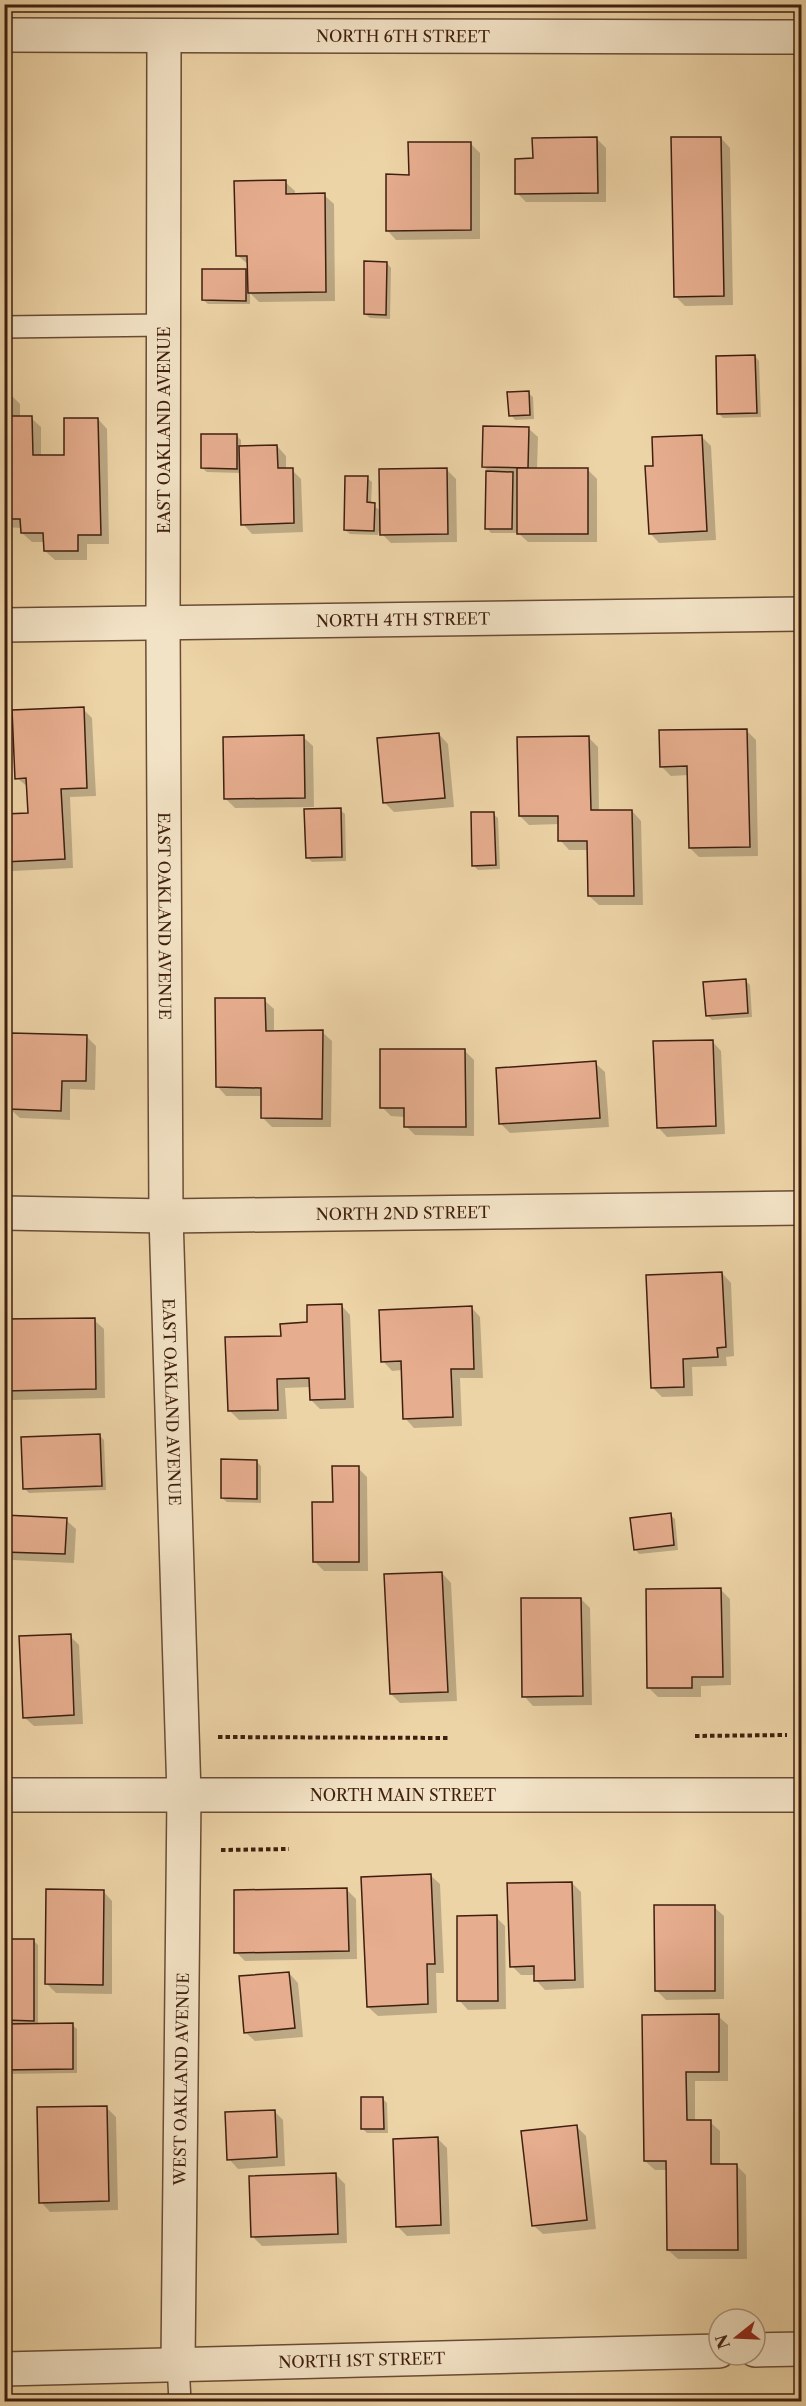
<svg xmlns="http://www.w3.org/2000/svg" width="806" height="2406" font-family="'Libre Caslon Text',serif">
<rect width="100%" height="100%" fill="#edd4a7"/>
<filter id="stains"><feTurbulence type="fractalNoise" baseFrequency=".00333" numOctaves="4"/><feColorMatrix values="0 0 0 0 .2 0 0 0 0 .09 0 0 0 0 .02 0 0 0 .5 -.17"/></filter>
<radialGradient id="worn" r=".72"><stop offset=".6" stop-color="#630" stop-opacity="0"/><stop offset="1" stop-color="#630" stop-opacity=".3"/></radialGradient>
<g fill="#0003">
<polygon points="721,138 730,148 733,305 685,306 675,296"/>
<polygon points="597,139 606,148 606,202 526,202 517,193"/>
<polygon points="470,143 480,153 480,239 396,240 387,230 410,176"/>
<polygon points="285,182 295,191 295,196 324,195 334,204 335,301 259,302 250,293 250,304 208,304 203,300 246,271 249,274 249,265 237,255"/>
<polygon points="4,231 6,233 5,269 4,269"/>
<polygon points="387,263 391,268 390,319 370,318 365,314"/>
<polygon points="755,356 759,361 761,417 723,418 718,413"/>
<polygon points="528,393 533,397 534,419 515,420 511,415"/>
<polygon points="4,394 10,394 20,404 20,418 31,418 41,427 41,457 65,456 98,419 107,429 109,544 87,544 87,560 55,560 45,551 45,542 32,542 22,533 22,528 4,527"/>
<polygon points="528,428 538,437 537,469 588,470 597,479 597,542 528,542 516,531 516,533 491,533 487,528 490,473 483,466"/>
<polygon points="236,435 241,440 241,447 277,446 286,456 286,470 292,470 301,479 303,532 252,534 243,524 241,473 207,472 202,468"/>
<polygon points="701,436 711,446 716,540 659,543 650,533 655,467"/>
<polygon points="447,470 456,479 457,542 391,543 379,531 378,535 350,534 345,530 367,478 372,482 371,504 381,511"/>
<polygon points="83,709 92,718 96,796 70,797 73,868 13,871 4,862 4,816 29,815 28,787 17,778"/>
<polygon points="746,730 756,740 758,856 699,857 690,848 688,775 671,776 662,767"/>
<polygon points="439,734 448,744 454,807 394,812 384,802"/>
<polygon points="303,737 313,746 314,807 235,808 226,799"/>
<polygon points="588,737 598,747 599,812 632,811 641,821 643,905 599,905 589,896 588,850 569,850 560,840 560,824 529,825 520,816"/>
<polygon points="340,810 345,814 346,861 312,862 307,857"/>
<polygon points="493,814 498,818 500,869 478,870 473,865"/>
<polygon points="745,980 750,985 752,1017 712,1020 707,1015"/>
<polygon points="264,1000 274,1009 274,1032 322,1032 332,1041 331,1127 272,1127 263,1118 262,1096 226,1096 217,1086"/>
<polygon points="86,1036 96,1046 95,1090 70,1089 70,1120 20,1118 10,1109"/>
<polygon points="712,1041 721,1051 725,1134 667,1137 658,1127"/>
<polygon points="464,1050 474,1060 474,1136 415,1135 406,1126 405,1117 391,1116 382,1107"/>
<polygon points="595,1063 605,1072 609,1127 510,1133 501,1124"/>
<polygon points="722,1273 731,1283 734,1356 726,1357 727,1366 692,1367 693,1396 662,1397 652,1387"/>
<polygon points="341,1305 350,1315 354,1408 320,1409 311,1400 311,1387 285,1388 287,1419 239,1420 230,1411 282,1337"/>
<polygon points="471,1307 480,1317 483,1378 460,1378 462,1426 414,1428 405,1418 402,1370 392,1371 383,1361"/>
<polygon points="94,1320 104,1329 105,1398 12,1400 4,1392 4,1321"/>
<polygon points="100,1436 104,1440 106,1490 29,1493 24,1488"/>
<polygon points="256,1461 261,1466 261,1503 227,1502 222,1498"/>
<polygon points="358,1468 367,1477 368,1571 324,1571 314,1561 334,1504"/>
<polygon points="670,1515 675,1519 678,1550 639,1554 635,1549"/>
<polygon points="4,1517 66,1520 76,1529 74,1563 12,1560 4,1553"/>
<polygon points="442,1573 451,1583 457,1701 400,1703 391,1694"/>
<polygon points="721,1590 730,1599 731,1685 701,1686 701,1697 658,1697 649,1688"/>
<polygon points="581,1599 590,1608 592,1705 533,1706 524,1696"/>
<polygon points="70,1636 79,1645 83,1724 34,1726 24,1717"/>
<polygon points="430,1875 440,1884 444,1973 436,1973 437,2013 378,2016 368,2007"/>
<polygon points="572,1883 581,1892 584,1988 545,1990 536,1980 535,1975 521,1975 512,1966"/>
<polygon points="347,1890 356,1899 357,1959 245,1961 236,1952"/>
<polygon points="103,1891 112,1901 112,1994 56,1993 47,1984"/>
<polygon points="714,1907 724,1916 724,1999 666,2000 656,1990"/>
<polygon points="496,1917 505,1926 506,2009 468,2010 459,2000"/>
<polygon points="4,1940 34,1941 38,1945 38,2025 72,2025 77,2029 77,2073 4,2074"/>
<polygon points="289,1973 298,1983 303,2037 255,2041 245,2032"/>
<polygon points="718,2016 728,2025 728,2081 695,2081 695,2122 710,2122 720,2131 720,2165 736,2165 746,2175 747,2259 678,2259 668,2250 668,2170 655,2170 645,2161 643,2017"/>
<polygon points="383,2099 387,2103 388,2133 367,2133 363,2129"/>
<polygon points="106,2107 116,2117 118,2210 50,2212 41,2202"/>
<polygon points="274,2111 283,2120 285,2166 238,2169 229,2159"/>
<polygon points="576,2126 586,2136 596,2229 543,2234 533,2225"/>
<polygon points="438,2139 447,2148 450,2234 407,2236 397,2226"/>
<polygon points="335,2174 345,2184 347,2243 262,2246 253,2237"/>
</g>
<g fill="#e6ad8e" stroke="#3f1f0f" stroke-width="1.5">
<polygon points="597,137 598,193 515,194 515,159 533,158 532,138"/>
<polygon points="671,137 721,137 724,296 674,297"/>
<polygon points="408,142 471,142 471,230 386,231 386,174 409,175"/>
<polygon points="286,180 286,194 325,193 326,292 248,293 247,256 236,256 234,181"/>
<polygon points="364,261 387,262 386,315 364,314"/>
<polygon points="202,269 246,269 246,301 202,300"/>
<polygon points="755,355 757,413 717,414 716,356"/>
<polygon points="529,391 530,415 509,416 507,392"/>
<polygon points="4,393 11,393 11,416 32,416 33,455 64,455 64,418 98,418 101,535 78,535 78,551 44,551 43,533 21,533 20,519 4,519"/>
<polygon points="483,426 529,427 528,468 482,467"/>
<polygon points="201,434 237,434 237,469 201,468"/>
<polygon points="702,435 707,531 649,534 645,466 653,466 652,437"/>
<polygon points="277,445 278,468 293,468 294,523 241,525 239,446"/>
<polygon points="447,468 448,534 380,535 379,469"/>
<rect x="517" y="468" width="71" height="66"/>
<polygon points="486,471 513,472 512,529 485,529"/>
<polygon points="345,476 368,476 367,502 375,503 374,531 344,530"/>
<polygon points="84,707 87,788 61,789 65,859 4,862 4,814 28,813 26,778 15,779 12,710"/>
<polygon points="747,729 750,847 689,848 687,766 660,767 659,730"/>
<polygon points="439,733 445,798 383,803 377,738"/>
<polygon points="304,735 305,798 224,799 223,737"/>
<polygon points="589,736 591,810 632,810 634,896 588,896 587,841 558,841 558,816 519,816 517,737"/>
<polygon points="341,808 342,857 306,858 304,809"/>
<polygon points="471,812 494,812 496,865 472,866"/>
<polygon points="746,979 748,1013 706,1016 703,982"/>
<polygon points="215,998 265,998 266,1031 323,1030 322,1119 261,1118 261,1088 216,1087"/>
<polygon points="11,1033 87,1035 86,1081 62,1081 61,1111 9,1109"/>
<polygon points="713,1040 716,1126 657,1128 653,1041"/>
<polygon points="380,1049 465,1049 466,1127 404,1127 404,1108 380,1108"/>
<polygon points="596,1061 600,1118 499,1124 496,1068"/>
<polygon points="722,1272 726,1347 717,1348 718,1357 683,1359 684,1387 651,1388 646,1275"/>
<polygon points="342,1304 345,1399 310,1400 309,1378 277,1379 278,1410 228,1411 225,1337 281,1336 280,1324 307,1322 307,1305"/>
<polygon points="472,1306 474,1369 451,1369 453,1417 403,1419 401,1361 381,1362 379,1310"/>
<polygon points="95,1318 96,1389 4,1391 4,1319"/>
<polygon points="100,1434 102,1486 23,1489 21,1437"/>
<polygon points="221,1459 257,1460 257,1499 221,1498"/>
<polygon points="332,1466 359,1466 359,1562 313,1562 312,1502 333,1502"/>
<polygon points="671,1513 674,1545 634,1550 630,1518"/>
<polygon points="4,1515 67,1518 65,1554 4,1552"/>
<polygon points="442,1572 448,1692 390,1694 384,1574"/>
<polygon points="721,1588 723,1677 692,1677 692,1688 647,1688 646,1589"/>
<polygon points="521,1598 581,1598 583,1696 522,1697"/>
<polygon points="71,1634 74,1715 23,1718 19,1636"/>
<polygon points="431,1874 435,1964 427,1964 428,2004 367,2007 361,1877"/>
<polygon points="572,1882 575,1980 534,1981 534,1966 510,1967 507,1883"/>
<polygon points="347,1888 349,1951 234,1953 234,1890"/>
<polygon points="46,1889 104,1890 103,1985 45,1984"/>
<polygon points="654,1905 715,1905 715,1991 655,1991"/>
<polygon points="497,1915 498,2001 457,2001 457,1916"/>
<polygon points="4,1939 34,1939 34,2021 4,2020"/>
<polygon points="289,1972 295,2028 244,2033 239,1976"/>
<polygon points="719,2014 719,2072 686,2072 687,2120 711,2120 711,2164 737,2164 738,2250 667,2250 666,2161 644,2161 642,2015"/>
<polygon points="73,2023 73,2069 4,2070 4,2024"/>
<polygon points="361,2097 383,2097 384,2129 361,2129"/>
<polygon points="107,2106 109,2201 39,2203 37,2107"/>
<polygon points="275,2110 277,2157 227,2160 225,2112"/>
<polygon points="577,2125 587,2220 532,2226 521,2131"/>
<polygon points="438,2137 441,2225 396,2227 393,2139"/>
<polygon points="336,2173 338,2234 251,2237 249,2176"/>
</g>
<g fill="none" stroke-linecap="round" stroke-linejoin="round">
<g stroke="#6a4c35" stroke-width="24">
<g id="lane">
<polyline points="4,327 164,325"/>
<polyline points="178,2363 180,2402"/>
</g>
</g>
<g stroke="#6a4c35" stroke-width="36">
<g id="street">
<path id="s1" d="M4,35L802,37"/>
<path id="s2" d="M164,37L163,624L166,1216L184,1795L178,2363"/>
<path id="s3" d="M4,625L802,614"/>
<path id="s4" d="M4,1213L166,1216L802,1208"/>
<path id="s5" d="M4,1795H802"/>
<polyline points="755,2350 802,2349"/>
<path id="s6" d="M4,2369L719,2351"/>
</g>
</g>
<g stroke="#3f1f0f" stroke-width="4" stroke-dasharray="4.5 3" stroke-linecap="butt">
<polyline points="695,1736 787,1735"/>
<polyline points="218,1737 450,1738"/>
<polyline points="221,1850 289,1849"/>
</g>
<use href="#lane" stroke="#f3e3c6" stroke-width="21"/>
<use href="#street" stroke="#f3e3c6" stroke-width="33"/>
</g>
<g text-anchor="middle" stroke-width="4.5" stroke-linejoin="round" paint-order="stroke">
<g font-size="16" fill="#3f1f0f" stroke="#f3e3c6">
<text dy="6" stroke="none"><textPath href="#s1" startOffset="399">NORTH 6TH STREET</textPath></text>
<text transform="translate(164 430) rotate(-90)" y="6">EAST OAKLAND AVENUE</text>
<text dy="6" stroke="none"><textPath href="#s3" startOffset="399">NORTH 4TH STREET</textPath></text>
<text dy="6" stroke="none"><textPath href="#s2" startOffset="879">EAST OAKLAND AVENUE</textPath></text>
<text dy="6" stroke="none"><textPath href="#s4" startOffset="399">NORTH 2ND STREET</textPath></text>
<text dy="6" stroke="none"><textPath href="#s2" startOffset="1365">EAST OAKLAND AVENUE</textPath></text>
<text dy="6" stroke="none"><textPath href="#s5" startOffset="399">NORTH MAIN STREET</textPath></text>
<text transform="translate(181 2079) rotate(-89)" y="6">WEST OAKLAND AVENUE</text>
<text dy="6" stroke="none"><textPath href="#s6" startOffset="358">NORTH 1ST STREET</textPath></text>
</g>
</g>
<rect width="806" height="2406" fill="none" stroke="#edd4a7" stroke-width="24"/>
<rect x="6" y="6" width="794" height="2394" fill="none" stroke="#3f1f0f" stroke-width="3"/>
<rect x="12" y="12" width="782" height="2382" fill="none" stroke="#3f1f0f" stroke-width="1.5"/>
<g transform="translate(737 2337) rotate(252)"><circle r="28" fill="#f3e3c6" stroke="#ab957d" stroke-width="1.5"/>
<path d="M0-4.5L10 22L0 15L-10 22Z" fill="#8f2418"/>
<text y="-9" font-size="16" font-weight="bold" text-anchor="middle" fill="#3f1f0f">N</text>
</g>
<rect width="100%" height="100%" filter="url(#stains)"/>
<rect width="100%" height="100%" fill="url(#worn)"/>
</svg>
